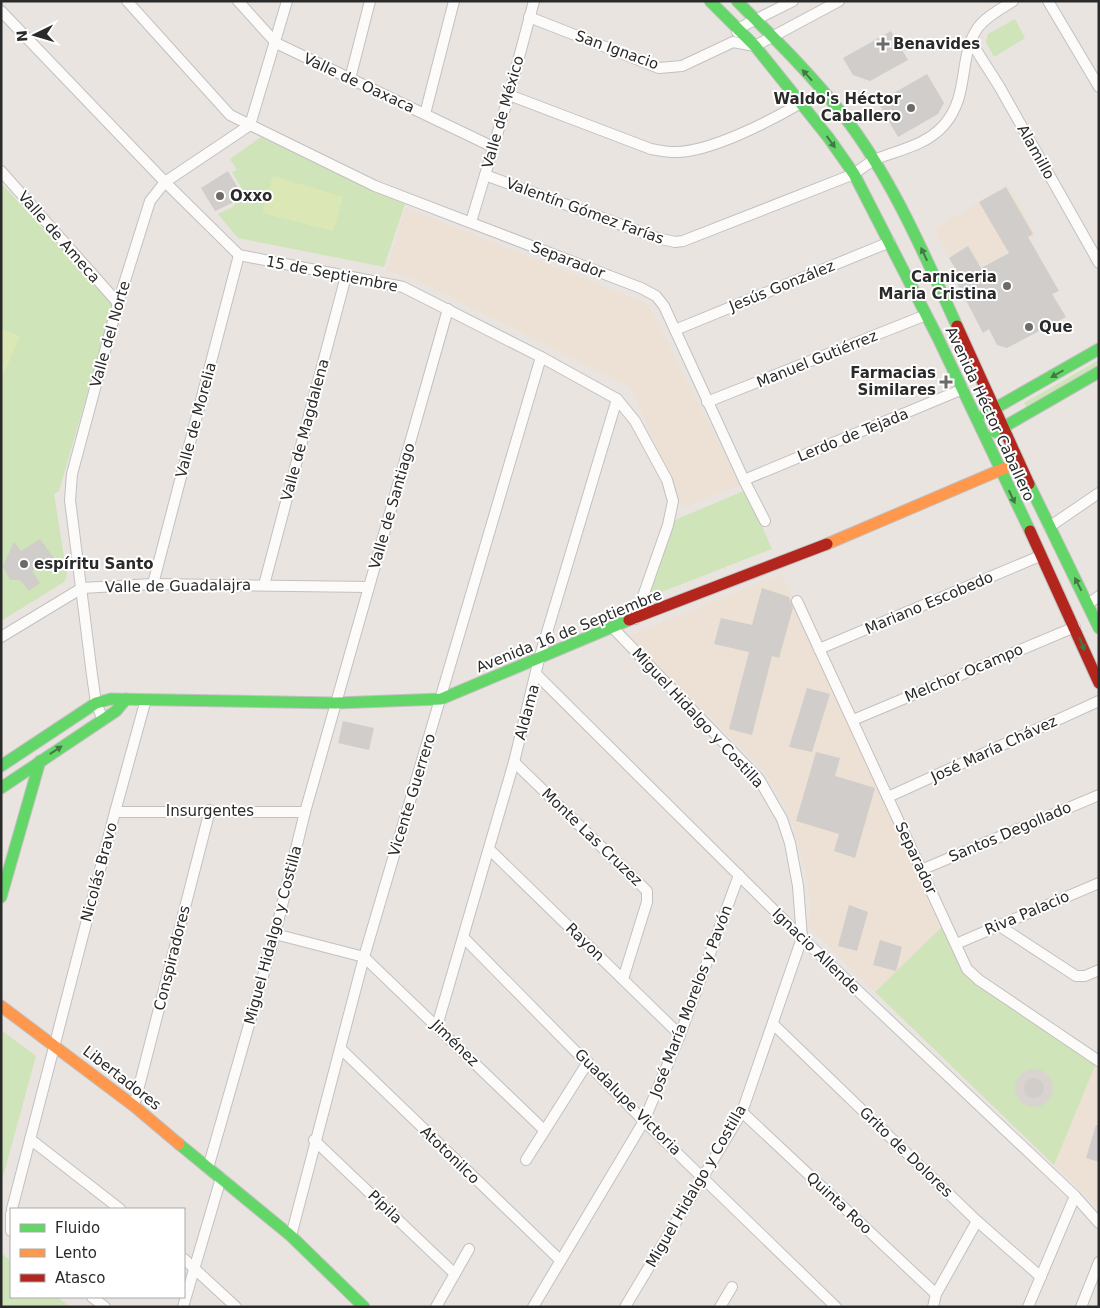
<svg xmlns="http://www.w3.org/2000/svg" width="1100" height="1308" font-family="'DejaVu Sans',sans-serif">
<rect width="100%" height="100%" fill="#e9e4e0"/>
<g fill="#ece1d4">
<polygon points="1008,185 1036,235 960,279 934,229"/>
<polygon points="406,208 648,304 740,485 683,507 631,387 408,276 386,271"/>
<polygon points="781,574 942,927 875,992 808,926 811,903 805,869 792,824 779,795 764,771 630,636"/>
<polygon points="1097,1061 1099,1062 1099,1208 1054,1164"/>
</g>
<g fill="#cfe4b8">
<polygon points="1015,19 1025,38 994,57 986,42 988,34"/>
<polygon points="261,137 405,204 384,267 238,238 218,214 234,206 242,189 232,172 237,170 230,159"/>
<polygon points="1,183 113,305 59,491 54,494 67,576 64,582 1,621"/>
<polygon points="1099,360 1099,369 1028,410 1024,403"/>
<polygon points="746,490 772,549 646,598 675,520"/>
<polygon points="942,927 963,971 1097,1061 1054,1165 875,992"/>
<polygon points="1,1030 36,1056 1,1184"/>
<polygon points="1,1253 11,1261 11,1297 57,1297 70,1307 1,1307"/>
</g>
<g fill="#dbe8b6">
<polygon points="273,176 343,197 333,231 262,213"/>
<polygon points="1,329 20,336 4,373 1,372"/>
</g>
<circle fill="#d9d4d0" cx="1034" cy="1088" r="19"/>
<g fill="#d0cdca">
<polygon points="891,31 908,60 870,81 853,75 843,58"/>
<polygon points="927,74 944,103 938,114 898,137 878,102"/>
<polygon points="228,171 238,188 232,203 215,211 201,188"/>
<polygon points="1006,187 1033,234 1028,237 1059,291 1052,294 1066,317 1007,348 997,345 989,329 983,333 956,281 961,278 949,258 968,246 981,268 1009,253 979,202"/>
<polygon points="40,539 54,558 32,571 40,583 29,591 20,580 10,580 3,566 14,542 21,551"/>
<polygon points="762,588 789,597 793,608 779,658 772,656 752,735 729,729 749,652 714,644 721,618 752,625"/>
<polygon points="807,688 830,694 812,752 789,747"/>
<polygon points="343,721 374,728 369,750 338,743"/>
<polygon points="816,752 840,758 835,776 875,788 855,858 834,851 839,834 796,821"/>
<polygon points="849,905 868,912 857,951 838,946"/>
<polygon points="880,940 902,947 896,971 873,965"/>
<circle cx="1034" cy="1088" r="10"/>
<polygon points="1096,1125 1099,1125 1099,1162 1086,1158"/>
</g>
<g fill="none" stroke-linecap="round" stroke-linejoin="round">
<g stroke="#c2c1c1" stroke-width="12">
<g id="street">
<polyline points="127,1 230,115 375,186 641,288 656,296 664,306 744,480 765,521"/>
<polyline points="238,1 276,43 493,147"/>
<polyline points="1048,1 1099,87"/>
<polyline points="1,11 165,182 239,255 403,287 541,357 617,399 635,421 667,480 673,501 668,525 635,619"/>
<polyline points="529,17 659,68 682,66 733,42 755,46 839,1"/>
<polyline points="737,32 739,28 793,1"/>
<polyline points="971,42 999,86 1099,263"/>
<polyline points="350,79 370,1"/>
<path d="M509,95L651,149C658,150 666,152 674,152C709,153 770,121 801,103"/>
<polyline points="425,114 454,1"/>
<polyline points="1,171 118,303"/>
<path d="M485,175L657,238L675,242L683,241L854,174C861,169 868,163 876,159C899,150 927,145 944,125C970,96 958,57 977,29C985,17 1001,9 1013,1"/>
<polyline points="471,222 509,95 534,1"/>
<polyline points="675,330 890,242"/>
<polyline points="707,402 926,315"/>
<polyline points="744,480 963,389"/>
<polyline points="1049,527 1099,493"/>
<polyline points="153,584 239,255"/>
<polyline points="264,585 346,276"/>
<polyline points="797,601 967,969 979,980 1099,1061"/>
<polyline points="1088,604 1099,596"/>
<polyline points="612,627 759,779 782,819 790,843 798,886 802,938 742,1112 625,1307"/>
<polyline points="1,637 82,588 153,584 369,587"/>
<polyline points="819,649 1040,556"/>
<polyline points="537,675 802,938 1075,1196 1099,1223"/>
<polyline points="103,720 96,703 92,675 70,500 72,474 118,303 150,201 165,182 250,125 287,1"/>
<polyline points="853,720 1075,627"/>
<polyline points="514,762 647,891 647,902 623,979"/>
<polyline points="888,797 1099,701"/>
<polyline points="115,812 305,812"/>
<polyline points="489,849 680,1035"/>
<polyline points="921,870 1099,795"/>
<polyline points="998,925 1076,976 1085,976 1099,970"/>
<polyline points="275,934 364,957 544,1130"/>
<polyline points="464,938 644,1121 836,1307"/>
<polyline points="956,944 1099,883"/>
<polyline points="773,1024 977,1221 1041,1277"/>
<polyline points="437,1026 514,762 539,659 617,399"/>
<polyline points="341,1049 560,1260"/>
<polyline points="134,1106 210,810"/>
<polyline points="742,1112 936,1294"/>
<polyline points="30,1139 120,1209"/>
<polyline points="314,1140 455,1274"/>
<polyline points="526,1160 588,1062"/>
<polyline points="208,1168 275,934 305,812 448,309"/>
<polyline points="12,1209 115,812 146,699"/>
<polyline points="11,1214 11,1231"/>
<polyline points="291,1236 364,957 541,357"/>
<polyline points="184,1259 236,1307"/>
<polyline points="92,1297 105,1307"/>
<polyline points="183,1307 221,1178"/>
<polyline points="436,1307 469,1249"/>
<polyline points="533,1307 644,1121 680,1035 739,875"/>
<polyline points="720,1307 732,1287"/>
<polyline points="933,1307 936,1294 977,1221"/>
<polyline points="1028,1307 1075,1196"/>
<polyline points="1081,1307 1099,1262"/>
</g>
</g>
<g stroke="#c2c1c1" stroke-width="13">
<g id="fast">
<polyline points="710,1 755,46 828,137 854,174 937,336 1030,531"/>
<path d="M737,1C773,37 812,75 843,115C892,178 924,254 957,326"/>
<polyline points="985,414 1099,349"/>
<polyline points="995,432 1099,372"/>
<polyline points="1029,484 1099,628"/>
<polyline points="1,766 96,703 111,699 336,703 441,699 629,620"/>
<polyline points="1,788 116,711 126,699"/>
<polyline points="1,897 40,761"/>
<polyline points="179,1144 291,1236 364,1307"/>
</g>
</g>
<g stroke="#c2c1c1" stroke-width="13">
<g id="slow">
<polyline points="827,544 1019,462"/>
<polyline points="1,1006 134,1106 179,1144"/>
</g>
</g>
<g stroke="#c2c1c1" stroke-width="13">
<g id="jam">
<polyline points="957,326 1029,484"/>
<polyline points="1030,531 1099,683"/>
<polyline points="629,620 827,544"/>
</g>
</g>
<use href="#street" stroke="#fcfbfa" stroke-width="10"/>
<use href="#fast" stroke="#63d668" stroke-width="11"/>
<use href="#slow" stroke="#ff974d" stroke-width="11"/>
<use href="#jam" stroke="#b3261e" stroke-width="11"/>
</g>
<defs><path id="oneway-solid" d="M-6-.8H1V-3.2L6.5 0L1 3.2V.8H-6Z" transform="scale(1.25)"/></defs>
<g fill="#447746">
<use href="#oneway-solid" transform="translate(807 75) rotate(-132)"/>
<use href="#oneway-solid" transform="translate(831 142) rotate(54)"/>
<use href="#oneway-solid" transform="translate(924 254) rotate(-115)"/>
<use href="#oneway-solid" transform="translate(1057 374) rotate(150)"/>
<use href="#oneway-solid" transform="translate(1012 497) rotate(65)"/>
<use href="#oneway-solid" transform="translate(1078 584) rotate(-117)"/>
<use href="#oneway-solid" transform="translate(1082 644) rotate(67)"/>
<use href="#oneway-solid" transform="translate(56 750) rotate(-33)"/>
</g>
<g fill="#6d6b6a" stroke="#fff" stroke-width="2">
<path d="M880.5 36.5h5v5h5v5h-5v5h-5v-5h-5v-5h5z"/>
<circle cx="911" cy="108" r="5"/>
<circle cx="220" cy="196" r="5"/>
<circle cx="1007" cy="286" r="5"/>
<circle cx="1029" cy="327" r="5"/>
<path d="M943.5 374.5h5v5h5v5h-5v5h-5v-5h-5v-5h5z"/>
<circle cx="24" cy="564" r="5"/>
</g>
<g text-anchor="middle" stroke-width="4" stroke-linejoin="round" paint-order="stroke">
<g font-size="15" font-weight="bold" fill="#2a2a2a" stroke="#fff" text-anchor="start">
<text x="893" y="49">Benavides</text>
<text x="901" y="104" text-anchor="end">Waldo's Héctor<tspan x="901" dy="17">Caballero</tspan></text>
<text x="230" y="201">Oxxo</text>
<text x="997" y="282" text-anchor="end">Carniceria<tspan x="997" dy="17">Maria Cristina</tspan></text>
<text x="1039" y="332">Que</text>
<text x="936" y="378" text-anchor="end">Farmacias<tspan x="936" dy="17">Similares</tspan></text>
<text x="34" y="569">espíritu Santo</text>
</g>
<g font-size="15" fill="#2a2a2a" stroke="#fff">
<text transform="translate(617 50) rotate(20)" y="5">San Ignacio</text>
<text transform="translate(359 83) rotate(25)" y="5">Valle de Oaxaca</text>
<text transform="translate(503 112) rotate(-74)" y="5">Valle de México</text>
<text transform="translate(1036 152) rotate(61)" y="5">Alamillo</text>
<text transform="translate(585 211) rotate(20)" y="5">Valentín Gómez Farías</text>
<text transform="translate(59 237) rotate(49)" y="5">Valle de Ameca</text>
<text transform="translate(568 260) rotate(21)" y="5">Separador</text>
<text transform="translate(332 274) rotate(11)" y="5">15 de Septiembre</text>
<text transform="translate(782 286) rotate(-22)" y="5">Jesús González</text>
<text transform="translate(110 334) rotate(-74)" y="5">Valle del Norte</text>
<text transform="translate(817 359) rotate(-22)" y="5">Manuel Gutiérrez</text>
<text transform="translate(990 414) rotate(65)" y="5">Avenida Héctor Caballero</text>
<text transform="translate(196 420) rotate(-75)" y="5">Valle de Morelia</text>
<text transform="translate(305 430) rotate(-75)" y="5">Valle de Magdalena</text>
<text transform="translate(853 435) rotate(-22)" y="5">Lerdo de Tejada</text>
<text transform="translate(392 506) rotate(-74)" y="5">Valle de Santiago</text>
<text transform="translate(178 586) rotate(-1)" y="5">Valle de Guadalajra</text>
<text transform="translate(929 603) rotate(-23)" y="5">Mariano Escobedo</text>
<text transform="translate(569 631) rotate(-22)" y="5">Avenida 16 de Septiembre</text>
<text transform="translate(964 673) rotate(-23)" y="5">Melchor Ocampo</text>
<text transform="translate(527 712) rotate(-75)" y="5">Aldama</text>
<text transform="translate(698 718) rotate(47)" y="5">Miguel Hidalgo y Costilla</text>
<text transform="translate(994 749) rotate(-25)" y="5">José María Chávez</text>
<text transform="translate(412 795) rotate(-73)" y="5">Vicente Guerrero</text>
<text x="210" y="816">Insurgentes</text>
<text transform="translate(1010 832) rotate(-23)" y="5">Santos Degollado</text>
<text transform="translate(592 837) rotate(44)" y="5">Monte Las Cruzez</text>
<text transform="translate(916 858) rotate(65)" y="5">Separador</text>
<text transform="translate(99 872) rotate(-75)" y="5">Nicolás Bravo</text>
<text transform="translate(1027 913) rotate(-23)" y="5">Riva Palacio</text>
<text transform="translate(273 935) rotate(-75)" y="5">Miguel Hidalgo y Costilla</text>
<text transform="translate(585 942) rotate(44)" y="5">Rayon</text>
<text transform="translate(816 951) rotate(44)" y="5">Ignacio Allende</text>
<text transform="translate(172 958) rotate(-76)" y="5">Conspiradores</text>
<text transform="translate(691 1001) rotate(-69)" y="5">José María Morelos y Pavón</text>
<text transform="translate(455 1043) rotate(44)" y="5">Jiménez</text>
<text transform="translate(122 1078) rotate(38)" y="5">Libertadores</text>
<text transform="translate(628 1102) rotate(45)" y="5">Guadalupe Victoria</text>
<text transform="translate(906 1152) rotate(44)" y="5">Grito de Dolores</text>
<text transform="translate(450 1155) rotate(44)" y="5">Atotonilco</text>
<text transform="translate(696 1186) rotate(-60)" y="5">Miguel Hidalgo y Costilla</text>
<text transform="translate(839 1203) rotate(43)" y="5">Quinta Roo</text>
<text transform="translate(385 1207) rotate(44)" y="5">Pípila</text>
</g>
</g>
<rect width="1100" height="1308" fill="none" stroke="#2a2a2a" stroke-width="5"/>
<rect x="10" y="1208" width="175" height="90" fill="#ffffff" stroke="#aaaaaa"/>
<rect x="20" y="1224" width="25" height="8" fill="#63d668" stroke="#aaaaaa"/>
<text x="55" y="1233" font-size="15" fill="#2a2a2a">Fluido</text>
<rect x="20" y="1249" width="25" height="8" fill="#ff974d" stroke="#aaaaaa"/>
<text x="55" y="1258" font-size="15" fill="#2a2a2a">Lento</text>
<rect x="20" y="1274" width="25" height="8" fill="#b3261e" stroke="#aaaaaa"/>
<text x="55" y="1283" font-size="15" fill="#2a2a2a">Atasco</text>
<g transform="translate(35 35) rotate(265)" stroke="#ffffff" stroke-width="4" paint-order="stroke">
<path d="M0-4L9 19L0 12L-9 19Z" fill="#2a2a2a"/>
<text y="-8" font-size="14" font-weight="bold" text-anchor="middle" fill="#2a2a2a">N</text>
</g>
</svg>
